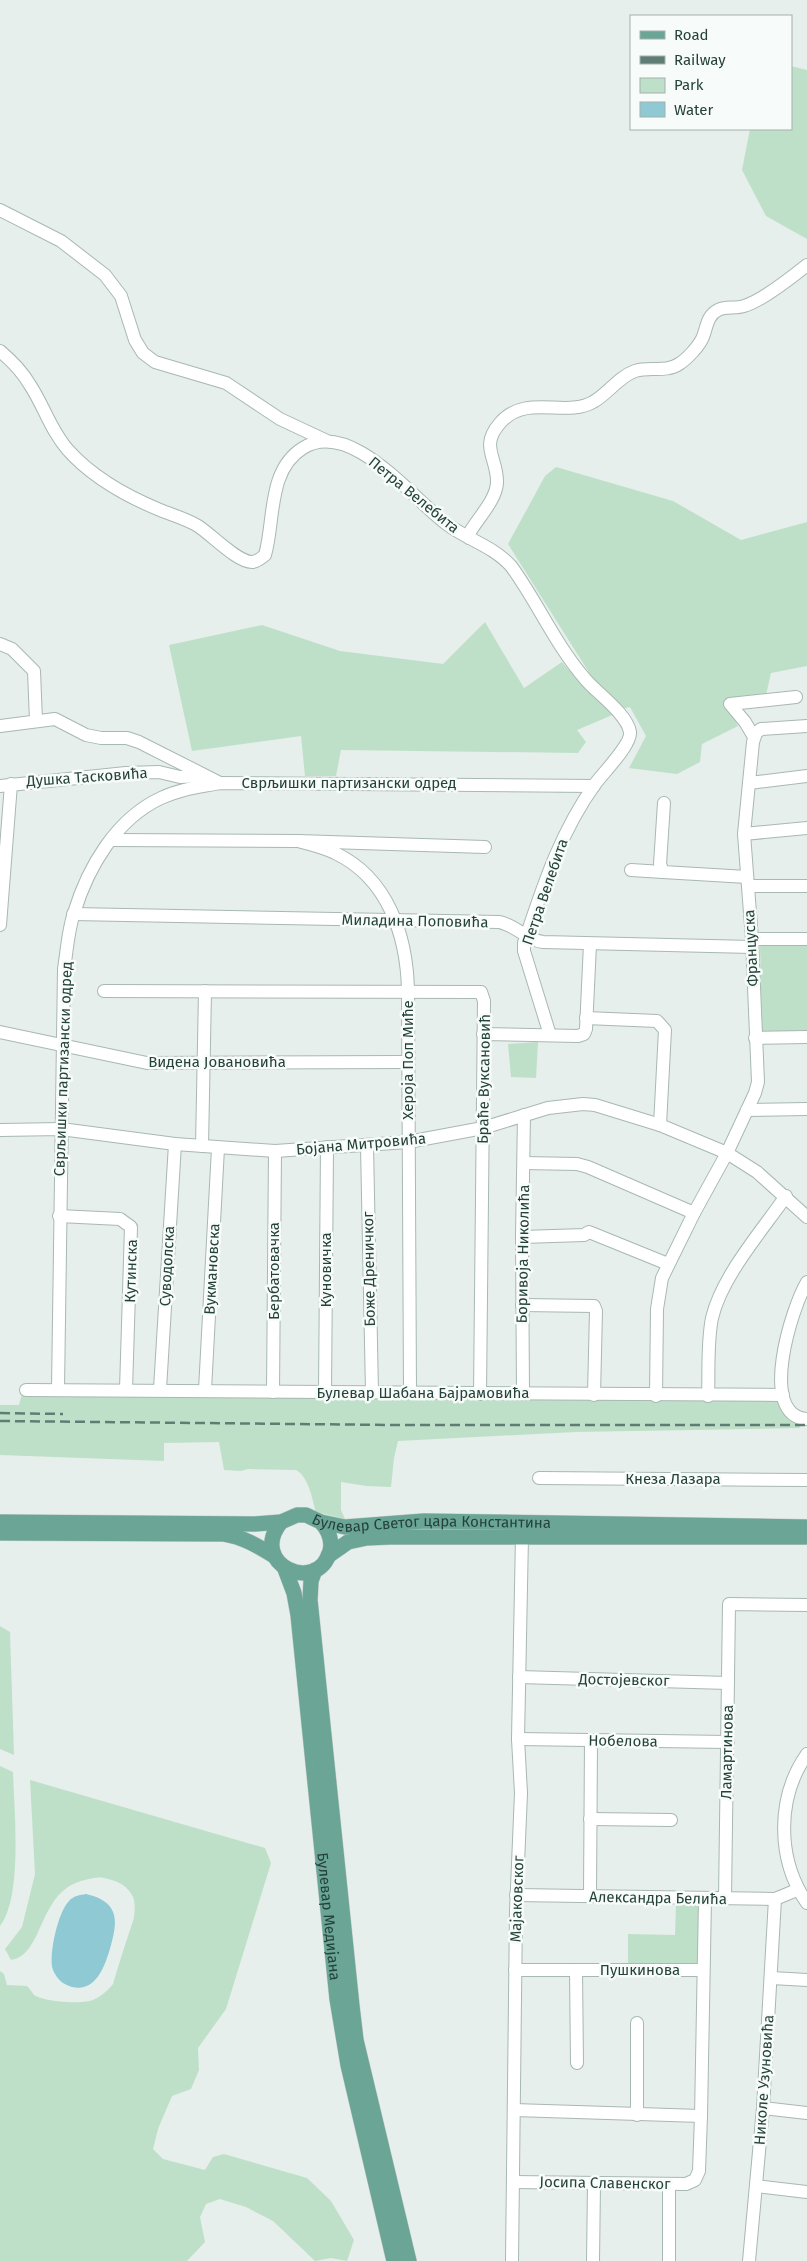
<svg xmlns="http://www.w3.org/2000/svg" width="807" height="2261" font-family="'Fira Sans',sans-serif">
<rect width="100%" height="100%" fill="#e6efeb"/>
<g fill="#bfe0c8">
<polygon points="791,66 807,70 807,239 766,216 742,170 750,129 791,129"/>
<polygon points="556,467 673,501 741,540 807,522 807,666 771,673 766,695 723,701 738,726 702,744 700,762 677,774 629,768 646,736 630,707 618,710 595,682 508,544 545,476"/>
<polygon points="485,622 524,688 562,662 585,689 617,713 577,730 586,742 578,753 341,750 336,776 305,776 301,736 192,751 169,645 262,625 340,651 443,664"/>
<polygon points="807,944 807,1031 762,1032 760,945"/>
<polygon points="538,1042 536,1078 511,1077 508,1044"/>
<path d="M23,1390L782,1396L799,1419L800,1428L576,1432L398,1441L394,1458L391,1487L367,1486L341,1482V1510L345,1519L316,1512C312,1499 309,1477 296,1470L248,1469L241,1471L224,1470L219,1442L164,1443V1461L0,1455V1405H19Z"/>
<polygon points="0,1626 10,1632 14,1755 0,1749"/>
<path d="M0,1766L13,1772C14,1809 23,1897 0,1926Z"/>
<path d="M30,1780L265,1848L271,1863L226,2009L198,2048L199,2070L191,2089L172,2096L158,2129L153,2149L163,2159L205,2170L213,2157L224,2154L307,2178L331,2201L354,2240L347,2261L331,2258L315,2261L273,2221L246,2207L220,2199L206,2204L200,2217L205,2242L187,2261H0V1971L4,1974L7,1985L27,1986C29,1988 32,1992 34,1995C44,2002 85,2005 95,1999C103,1995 108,1990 113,1984C119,1963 126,1942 133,1921C135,1914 136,1902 132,1895C125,1883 116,1881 104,1878C97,1877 92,1878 85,1880C37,1890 45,1955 11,1960L5,1949L22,1927L35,1874Z"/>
<polygon points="676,1903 700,1903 699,1967 628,1967 628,1934 675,1935"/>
</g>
<path fill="#8ec9d4" d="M86,1894C117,1901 119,1918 111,1945C106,1963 97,1993 72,1987C62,1984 57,1979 53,1970C48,1956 58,1912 69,1901C73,1896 80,1895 86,1894Z"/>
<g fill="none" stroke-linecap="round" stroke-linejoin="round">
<g stroke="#a8b8b2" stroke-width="14">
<g id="minor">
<polyline points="0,210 61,241 105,275 121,296 135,340 143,353 155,362 226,383 280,419 327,441"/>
<path d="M0,351C12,361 22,371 30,385C44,406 51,431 68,450C93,478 126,496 160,510C172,515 187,519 198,526C212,535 237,562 252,562C257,562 261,558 265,555C275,521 267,470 303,448C352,418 413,500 448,525C469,540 494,547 511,566C538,603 556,646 586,680C597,693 627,714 630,732C632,744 603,773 595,784C560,833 543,886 524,943V951L550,1035"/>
<path d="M469,538L470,532C478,518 496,500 497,483C498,458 479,447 500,423C526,393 565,418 593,402C608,394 618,377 635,371C650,366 665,373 679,364C687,359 698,347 702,339C707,329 706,316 718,310C725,306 736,309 744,306C762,301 792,277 807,265"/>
<polyline points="0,644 12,649 34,671 36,721"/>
<polyline points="0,726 55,719 86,735 101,738 127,738 139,742 220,783"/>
<polyline points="754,737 745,722 730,704 796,697"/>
<polyline points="749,783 807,776"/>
<polyline points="0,786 126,773 159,772 180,777 204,776"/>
<polyline points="664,803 660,864 663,872 747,877"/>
<polyline points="744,834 807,828"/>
<polyline points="112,840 298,841 485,847"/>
<path d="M298,841C310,844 323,847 335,853C388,878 407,936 408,991L410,1392"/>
<polyline points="631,870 663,872"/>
<polyline points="748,886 807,886"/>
<path d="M73,914L499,922C516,925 526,940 543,942L752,947"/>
<polyline points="0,925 11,784"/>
<polyline points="752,939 807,939"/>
<polyline points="104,991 481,992 484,1001 480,1394"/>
<polyline points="586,1018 657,1021 665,1030 660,1125"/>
<polyline points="0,1032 147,1063 407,1062"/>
<polyline points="483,1034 578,1036 584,1034 586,1029 590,944"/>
<polyline points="755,1038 807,1037"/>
<polyline points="747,1110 807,1109"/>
<polyline points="0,1130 61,1129 175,1144 275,1151 408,1142 483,1128 548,1108 583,1104 595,1105 660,1125 727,1153 757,1172 807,1217"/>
<polyline points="202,1146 205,991"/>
<polyline points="367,1146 372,1392"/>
<polyline points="524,1163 577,1164 588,1167 694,1213"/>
<polyline points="59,1216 120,1219 131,1227 126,1390"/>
<polyline points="522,1237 584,1235 589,1232 668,1264"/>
<path d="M807,1282C792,1307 757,1416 807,1419"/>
<polyline points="522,1305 594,1306 596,1311 594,1395"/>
<path d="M58,1389L64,969C67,950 68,930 74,913C88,867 116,819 161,798C180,789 200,787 220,783L594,786"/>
<polyline points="160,1389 175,1144"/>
<polyline points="26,1390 783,1395"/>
<polyline points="205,1390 218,1148"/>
<polyline points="273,1392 275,1151"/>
<polyline points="325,1393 327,1147"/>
<polyline points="523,1393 522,1237 524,1115"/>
<polyline points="656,1396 657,1309 662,1278 694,1213 727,1153 755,1093 758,1082 752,939 744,834 753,742 756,733 761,729 807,726"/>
<path d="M708,1396C709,1371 707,1343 712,1318C722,1276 761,1232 786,1196"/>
<polyline points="539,1478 807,1480"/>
<polyline points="519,1677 728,1683"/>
<polyline points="518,1739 728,1742"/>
<path d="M807,1754C776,1798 777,1860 807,1903"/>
<polyline points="590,1819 671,1820"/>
<polyline points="516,1895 775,1899 797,1890"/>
<polyline points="590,1896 591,1741"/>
<polyline points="725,1899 729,1604 807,1605"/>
<polyline points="515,1970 703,1970"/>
<polyline points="576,1970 577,2063"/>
<polyline points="772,1978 807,1980"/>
<polyline points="763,2108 807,2113"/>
<polyline points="514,2110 701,2116"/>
<polyline points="637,2115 637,2023"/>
<polyline points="513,2182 686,2184 695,2180 699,2171 701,2116 705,1899"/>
<polyline points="756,2186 807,2192"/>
<polyline points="512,2261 516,1911 521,1793 518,1739 522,1536"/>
<polyline points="593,2261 594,2183"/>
<polyline points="669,2261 669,2184"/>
<polyline points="749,2261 763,2108 775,1899"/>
</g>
</g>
<g stroke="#c2cac8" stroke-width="16">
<g id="major">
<path id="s1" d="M0,1522L255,1524L281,1522L297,1515H306L321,1522L345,1527L424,1521L807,1527"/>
<path d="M281,1522C247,1564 318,1596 330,1551C333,1539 328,1530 321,1522"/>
<path d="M0,1533L224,1534C243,1537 258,1546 274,1556"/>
<polyline points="328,1556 348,1542 367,1538 390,1537 807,1537"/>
<path id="s2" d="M285,1569L294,1593L298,1615L337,1999L348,2065L394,2261"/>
<polyline points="315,1570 311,1581 310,1600 352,2006 356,2040 409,2261"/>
</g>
</g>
<use href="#minor" stroke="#fff" stroke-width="12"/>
<use href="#major" stroke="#6aa596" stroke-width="15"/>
<g stroke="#5f7d75" stroke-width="2.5" stroke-dasharray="10 5" stroke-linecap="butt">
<polyline points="0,1413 63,1414"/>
<polyline points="0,1421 396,1425 807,1425"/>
</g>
</g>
<g text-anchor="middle" stroke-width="5" stroke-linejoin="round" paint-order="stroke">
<g font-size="15" fill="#24423a" stroke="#f7fbf9">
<text transform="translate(414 495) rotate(39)" y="5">Петра Велебита</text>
<text transform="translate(87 777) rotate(-4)" y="5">Душка Тасковића</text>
<text x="349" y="788">Сврљишки партизански одред</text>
<text transform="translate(545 892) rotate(-71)" y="5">Петра Велебита</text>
<text transform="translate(415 921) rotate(1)" y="5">Миладина Поповића</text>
<text transform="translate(751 948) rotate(-93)" y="5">Француска</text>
<text transform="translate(408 1060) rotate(-90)" y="5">Хероја Поп Миће</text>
<text x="217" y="1067">Видена Јовановића</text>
<text transform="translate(63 1069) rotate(-88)" y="5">Сврљишки партизански одред</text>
<text transform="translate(484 1079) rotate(-89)" y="5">Браће Вуксановић</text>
<text transform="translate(361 1144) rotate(-5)" y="5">Бојана Митровића</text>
<text transform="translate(523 1254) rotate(-89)" y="5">Боривоја Николића</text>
<text transform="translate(167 1266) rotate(-87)" y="5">Суводолска</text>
<text transform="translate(212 1269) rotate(-87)" y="5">Вукмановска</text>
<text transform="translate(369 1269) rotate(-91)" y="5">Боже Дреничког</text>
<text transform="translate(326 1270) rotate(-90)" y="5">Куновичка</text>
<text transform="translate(131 1271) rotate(-88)" y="5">Кутинска</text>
<text transform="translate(274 1271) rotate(-90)" y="5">Бербатовачка</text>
<text x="423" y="1398">Булевар Шабана Бајрамовића</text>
<text x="673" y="1484">Кнеза Лазара</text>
<text dy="5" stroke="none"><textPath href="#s1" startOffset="435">Булевар Светог цара Константина</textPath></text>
<text transform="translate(624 1680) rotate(1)" y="5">Достојевског</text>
<text transform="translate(623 1741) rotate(1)" y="5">Нобелова</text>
<text transform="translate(727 1752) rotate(-89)" y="5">Ламартинова</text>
<text transform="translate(658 1898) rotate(1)" y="5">Александра Белића</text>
<text transform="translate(517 1899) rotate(-88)" y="5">Мајаковског</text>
<text dy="5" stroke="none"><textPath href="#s2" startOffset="351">Булевар Медијана</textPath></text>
<text x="640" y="1975">Пушкинова</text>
<text transform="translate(764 2080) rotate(-86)" y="5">Николе Узуновића</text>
<text transform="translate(605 2183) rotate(1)" y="5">Јосипа Славенског</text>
</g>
</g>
<rect x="630" y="15" width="162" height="115" fill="#f7fbf9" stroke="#a3b1ad"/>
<rect x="640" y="31" width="25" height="8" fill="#6aa596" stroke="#a3b1ad"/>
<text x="674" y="40" font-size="15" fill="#24423a">Road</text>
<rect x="640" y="56" width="25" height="8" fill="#5f7d75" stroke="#a3b1ad"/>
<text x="674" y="65" font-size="15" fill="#24423a">Railway</text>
<rect x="640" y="78" width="25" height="15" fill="#bfe0c8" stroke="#a3b1ad"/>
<text x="674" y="90" font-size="15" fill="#24423a">Park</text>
<rect x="640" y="102" width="25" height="15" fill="#8ec9d4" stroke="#a3b1ad"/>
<text x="674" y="115" font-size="15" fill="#24423a">Water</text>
</svg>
